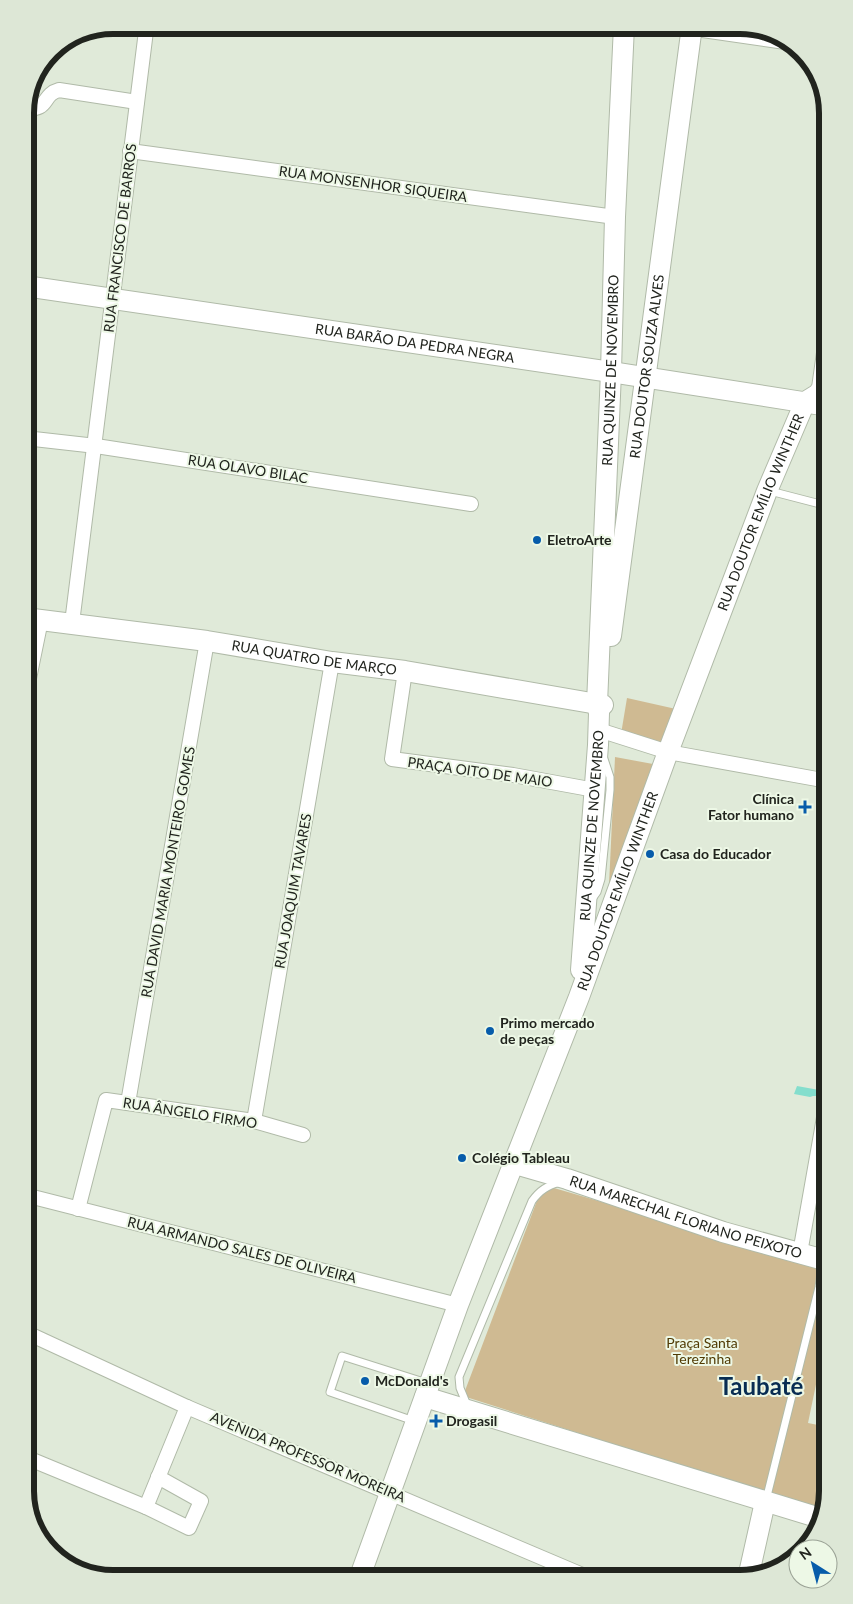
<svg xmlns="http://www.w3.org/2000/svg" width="853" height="1604" font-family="Lato,sans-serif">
<rect width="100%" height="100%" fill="#e0ead9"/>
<g fill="#cfba92">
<polygon points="627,698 676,709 663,746 621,734"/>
<polygon points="615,757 653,764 609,885"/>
<polygon points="554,1188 828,1268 828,1347 824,1346 808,1423 828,1427 828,1492 822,1511 463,1396 538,1198 543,1192"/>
</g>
<polygon fill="#84decd" points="797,1086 819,1090 818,1096 813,1096 810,1097 794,1094"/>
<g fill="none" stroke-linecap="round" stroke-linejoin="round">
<g stroke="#b0baa8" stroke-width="9">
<g id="lane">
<polyline points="770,491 828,506"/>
<polyline points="592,899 597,892 601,879 610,790 610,777 603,756"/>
<path d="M467,1405L460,1388L459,1377L532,1201C540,1190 547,1186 560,1182"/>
<polyline points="828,1418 826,1417 828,1407"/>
<polyline points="414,1421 330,1392 342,1356 427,1383"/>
<polyline points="766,1500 819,1287 823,1260"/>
</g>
</g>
<g stroke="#b0baa8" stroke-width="16">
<g id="street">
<polyline points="675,26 792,43"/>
<path d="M25,108C50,111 41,95 59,90L137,102"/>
<polyline points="130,151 615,217"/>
<polyline points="25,438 96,446 471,504"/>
<polyline points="72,623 146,31"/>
<polyline points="405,671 392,759 513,775 595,790"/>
<polyline points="25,698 41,620"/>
<polyline points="599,730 668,752 828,781"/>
<polyline points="128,1103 207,641"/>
<polyline points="254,1121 332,662"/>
<polyline points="25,1195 458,1305"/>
<polyline points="78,1209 106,1100 254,1121 303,1135"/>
<polyline points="800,1253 828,1095"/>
<polyline points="25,1332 187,1407 592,1579"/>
<polyline points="25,1457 146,1507 189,1528 201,1501 158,1477"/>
<polyline points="146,1507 187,1407"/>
</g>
</g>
<g stroke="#b0baa8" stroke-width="22">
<g id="secondary">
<path id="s1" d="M25,286L611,372L828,406"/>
<polyline points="805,402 818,394 822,388 828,346"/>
<path id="s2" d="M25,618L207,641L332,662L405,671L603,705"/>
<path id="s3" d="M611,636L692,26"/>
<path id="s4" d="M581,970L598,745L599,713L597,704L611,372L615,217L624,26"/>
<path id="s5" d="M515,1164L567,1179L723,1232L828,1261"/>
<polyline points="425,1397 820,1518"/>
<polyline points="748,1578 765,1502"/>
<path id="s6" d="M359,1579L458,1305L579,997L668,752L767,491L805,402"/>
</g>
</g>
<use href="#lane" stroke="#fff" stroke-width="7"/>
<use href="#street" stroke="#fff" stroke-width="14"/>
<use href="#secondary" stroke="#fff" stroke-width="20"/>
</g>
<g fill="#075caa" stroke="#edf8e6" stroke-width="2">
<circle cx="537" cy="540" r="5"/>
<path d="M802.5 799.5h5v5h5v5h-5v5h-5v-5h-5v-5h5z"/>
<circle cx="650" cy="854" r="5"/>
<circle cx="490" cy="1031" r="5"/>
<circle cx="462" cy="1158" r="5"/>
<circle cx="365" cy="1381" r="5"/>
<path d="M433.5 1413.5h5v5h5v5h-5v5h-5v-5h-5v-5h5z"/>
</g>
<g text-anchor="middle" stroke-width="4" stroke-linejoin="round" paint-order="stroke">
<g font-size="14" fill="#21241e" stroke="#edf8e6">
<text transform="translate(373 184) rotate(8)" y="5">RUA MONSENHOR SIQUEIRA</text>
<text transform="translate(120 238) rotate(-83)" y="5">RUA FRANCISCO DE BARROS</text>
<text dy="5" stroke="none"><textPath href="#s1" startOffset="394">RUA BARÃO DA PEDRA NEGRA</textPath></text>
<text dy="5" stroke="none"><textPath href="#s3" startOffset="272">RUA DOUTOR SOUZA ALVES</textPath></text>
<text dy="5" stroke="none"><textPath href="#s4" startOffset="601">RUA QUINZE DE NOVEMBRO</textPath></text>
<text transform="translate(248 469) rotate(9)" y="5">RUA OLAVO BILAC</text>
<text dy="5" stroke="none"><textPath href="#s6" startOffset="1140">RUA DOUTOR EMÍLIO WINTHER</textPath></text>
<text dy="5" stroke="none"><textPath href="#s2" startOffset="292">RUA QUATRO DE MARÇO</textPath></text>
<text transform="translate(480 772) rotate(8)" y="5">PRAÇA OITO DE MAIO</text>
<text dy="5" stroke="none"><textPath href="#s4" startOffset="145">RUA QUINZE DE NOVEMBRO</textPath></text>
<text transform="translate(168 872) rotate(-80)" y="5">RUA DAVID MARIA MONTEIRO GOMES</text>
<text transform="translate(293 891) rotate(-80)" y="5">RUA JOAQUIM TAVARES</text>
<text dy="5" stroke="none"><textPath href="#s6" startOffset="735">RUA DOUTOR EMÍLIO WINTHER</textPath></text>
<text transform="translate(190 1113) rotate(9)" y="5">RUA ÂNGELO FIRMO</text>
<text dy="5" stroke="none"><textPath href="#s5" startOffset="179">RUA MARECHAL FLORIANO PEIXOTO</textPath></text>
<text transform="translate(242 1250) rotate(14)" y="5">RUA ARMANDO SALES DE OLIVEIRA</text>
<text transform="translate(308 1457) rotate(23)" y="5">AVENIDA PROFESSOR MOREIRA</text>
</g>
<g font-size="14" font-weight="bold" fill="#21241e" stroke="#edf8e6" text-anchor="start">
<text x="547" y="545">EletroArte</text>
<text x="794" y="804" text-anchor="end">Clínica<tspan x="794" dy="16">Fator humano</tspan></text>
<text x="660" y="859">Casa do Educador</text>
<text x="500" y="1028">Primo mercado<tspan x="500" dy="16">de peças</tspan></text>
<text x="472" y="1163">Colégio Tableau</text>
<text x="375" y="1386">McDonald's</text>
<text x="446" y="1426">Drogasil</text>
</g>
<g font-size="14" fill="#503a03" stroke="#edf8e6">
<text x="702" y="1348">Praça Santa<tspan x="702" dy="16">Terezinha</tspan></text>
</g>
<g font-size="24" font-weight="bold" fill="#082c52" stroke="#edf8e6">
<text x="761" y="1395">Taubaté</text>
</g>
</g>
<path d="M0 0H853V1604H0ZM113 34H740A79 79 0 0 1 819 113V1491A79 79 0 0 1 740 1570H113A79 79 0 0 1 34 1491V113A79 79 0 0 1 113 34Z" fill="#dde7d6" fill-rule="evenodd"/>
<path fill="none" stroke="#21241e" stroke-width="6" d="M113 34H740A79 79 0 0 1 819 113V1491A79 79 0 0 1 740 1570H113A79 79 0 0 1 34 1491V113A79 79 0 0 1 113 34Z"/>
<g transform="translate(813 1564) rotate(324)"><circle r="24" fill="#edf8e6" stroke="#9ba396"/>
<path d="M0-4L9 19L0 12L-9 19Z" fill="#075caa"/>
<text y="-8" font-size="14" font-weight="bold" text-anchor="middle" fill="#21241e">N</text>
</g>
</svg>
